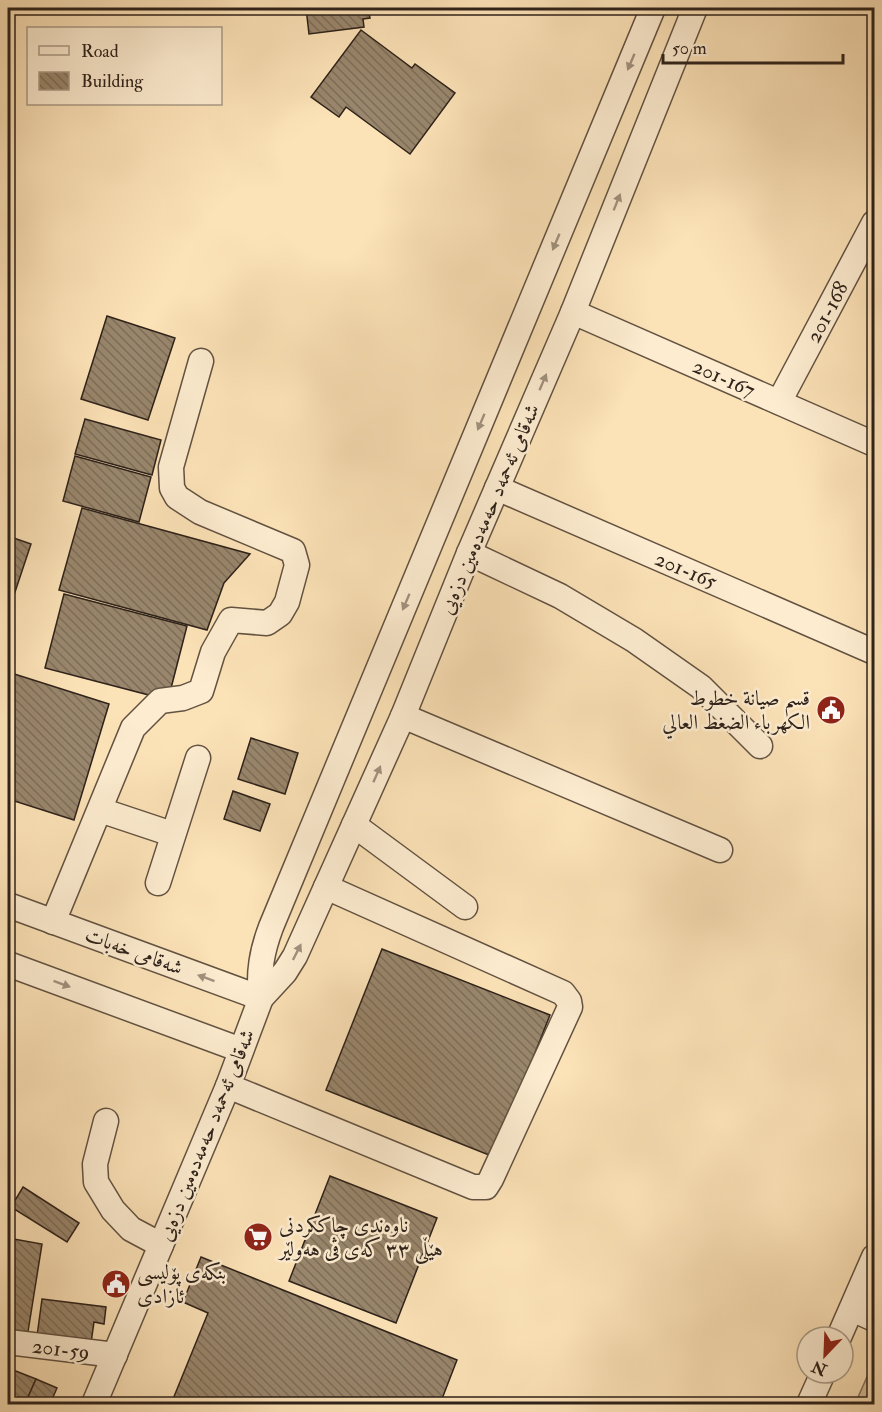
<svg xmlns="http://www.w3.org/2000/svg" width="882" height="1412" font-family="'IM FELL Double Pica',Amiri,serif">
<defs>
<pattern id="grass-dots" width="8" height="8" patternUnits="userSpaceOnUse" patternTransform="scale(1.5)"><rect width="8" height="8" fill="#d9c19c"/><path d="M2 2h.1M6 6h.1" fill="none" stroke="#bba686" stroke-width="1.8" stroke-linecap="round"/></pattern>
<pattern id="building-back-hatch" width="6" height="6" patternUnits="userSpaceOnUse" patternTransform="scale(1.5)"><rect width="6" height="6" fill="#99866c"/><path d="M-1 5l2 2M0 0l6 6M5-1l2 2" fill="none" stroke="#7d6d58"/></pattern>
</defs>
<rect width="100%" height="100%" fill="#fce2b7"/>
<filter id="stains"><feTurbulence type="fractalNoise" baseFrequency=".00333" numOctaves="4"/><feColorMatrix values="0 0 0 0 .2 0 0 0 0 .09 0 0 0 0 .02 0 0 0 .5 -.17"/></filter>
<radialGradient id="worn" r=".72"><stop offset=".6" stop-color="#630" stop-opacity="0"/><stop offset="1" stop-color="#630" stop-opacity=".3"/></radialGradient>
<polygon fill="url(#grass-dots)" stroke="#84725b" stroke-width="1.5" points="874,1361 874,1404 855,1404"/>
<g fill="url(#building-back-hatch)" stroke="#2e221a" stroke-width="1.5">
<polygon points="306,8 368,8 370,18 363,19 364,27 309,34"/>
<polygon points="361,30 412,68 415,64 455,93 410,154 346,107 339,117 311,97"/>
<polygon points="107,316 175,338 148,420 81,399"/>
<polygon points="85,419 161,440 152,475 75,454"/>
<polygon points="75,456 151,477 139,522 63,501"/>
<polygon points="82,508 250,554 224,583 207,630 59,590"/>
<polygon points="8,536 31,544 8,613"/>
<polygon points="64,594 187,626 168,700 45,668"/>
<polygon points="8,672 109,704 74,820 8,799"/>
<polygon points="251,738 298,753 285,794 238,779"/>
<polygon points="233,791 270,804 260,831 224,819"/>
<polygon points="382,949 550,1015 494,1157 326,1090"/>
<polygon points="330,1176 437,1218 396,1323 289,1281"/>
<polygon points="23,1187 79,1223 67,1242 11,1207"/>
<polygon points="8,1238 42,1244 27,1338 8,1335"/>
<polygon points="201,1257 457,1360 440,1404 171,1404 208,1313 183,1302"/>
<polygon points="42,1299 106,1307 104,1324 94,1322 91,1343 37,1336"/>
<polygon points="8,1368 36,1379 25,1404 8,1404"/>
<polygon points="36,1379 57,1388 50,1404 25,1404"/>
</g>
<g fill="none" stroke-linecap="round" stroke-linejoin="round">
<g stroke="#625241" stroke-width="27">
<g id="minor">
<polyline points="573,312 874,444"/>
<polyline points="779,402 874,223"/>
<polyline points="497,488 874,652"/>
<polyline points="469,553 560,596 634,640 701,687 760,746"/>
<polyline points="403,716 720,850"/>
<polyline points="100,810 172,834"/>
<polyline points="354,825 465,907"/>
<polyline points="158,883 198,758"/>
<polyline points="8,905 261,998"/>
<polyline points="53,922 133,728 160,701 183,698 201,691 213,652 231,620 267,623 280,614 287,602 297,565 293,551 200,512 177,497 172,488 171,467 201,361"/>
<polyline points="8,964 241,1050"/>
<path d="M261,998C258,972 262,951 271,927L653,8"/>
<polyline points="228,1086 473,1187 486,1187 491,1179 570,1007 569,1001 563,993 326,887"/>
<polyline points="106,1121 95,1164 96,1182 113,1210 131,1229 161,1245"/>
<polyline points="852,1309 874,1319"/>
<polyline points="839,1337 874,1257"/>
<polyline points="8,1342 115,1355"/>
<polyline points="94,1404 228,1086 261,998 285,972 295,956 403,716 469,553 573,312 695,8"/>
<polyline points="809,1404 823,1373"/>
</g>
</g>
<use href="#minor" stroke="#fdecd0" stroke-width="24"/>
</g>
<defs><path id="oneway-solid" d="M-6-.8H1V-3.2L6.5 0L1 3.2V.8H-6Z" transform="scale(1.5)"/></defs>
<g fill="#a0917e">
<use href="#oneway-solid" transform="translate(631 62) rotate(113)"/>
<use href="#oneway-solid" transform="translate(617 202) rotate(-68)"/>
<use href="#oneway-solid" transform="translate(556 242) rotate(113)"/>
<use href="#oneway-solid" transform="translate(543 382) rotate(-67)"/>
<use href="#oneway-solid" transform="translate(481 422) rotate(113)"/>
<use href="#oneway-solid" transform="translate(406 602) rotate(113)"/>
<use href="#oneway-solid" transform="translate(377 774) rotate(-66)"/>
<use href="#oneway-solid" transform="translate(297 952) rotate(-63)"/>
<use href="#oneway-solid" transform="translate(206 978) rotate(-160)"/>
<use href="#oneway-solid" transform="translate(62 984) rotate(20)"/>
</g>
<defs>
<g id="civic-disc" transform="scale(1.5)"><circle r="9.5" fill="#8f2418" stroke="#fdecd0"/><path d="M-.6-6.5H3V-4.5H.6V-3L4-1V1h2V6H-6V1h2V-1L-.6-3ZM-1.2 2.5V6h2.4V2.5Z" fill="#fff"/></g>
<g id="supermarket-disc" transform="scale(1.5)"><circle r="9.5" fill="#8f2418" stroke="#fdecd0"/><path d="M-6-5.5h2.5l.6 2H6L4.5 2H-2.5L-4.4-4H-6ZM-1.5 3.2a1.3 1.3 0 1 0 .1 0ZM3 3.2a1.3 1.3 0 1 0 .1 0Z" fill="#fff"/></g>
</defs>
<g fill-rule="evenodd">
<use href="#civic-disc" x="831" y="710"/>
<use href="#supermarket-disc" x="258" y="1237"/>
<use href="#civic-disc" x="116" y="1284"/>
</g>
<g text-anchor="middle" stroke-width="5" stroke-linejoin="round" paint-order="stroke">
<g font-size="21" fill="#2e221a" stroke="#fdecd0">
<text transform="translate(827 312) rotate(-62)" y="7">201-168</text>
<text transform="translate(724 378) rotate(24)" y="7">201-167</text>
<text transform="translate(489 509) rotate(-67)" y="7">شەقامی ئەحمەد حەمەدەمین دزەیی</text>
<text transform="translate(686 570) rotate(23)" y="7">201-165</text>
<text transform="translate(134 951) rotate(20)" y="7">شەقامی خەبات</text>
<text transform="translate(206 1135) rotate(-68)" y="7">شەقامی ئەحمەد حەمەدەمین دزەیی</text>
<text transform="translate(61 1349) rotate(7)" y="7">201-59</text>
</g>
<g font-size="21" fill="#2e221a" stroke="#fdecd0" text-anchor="start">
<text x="810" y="705" text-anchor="end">قسم صيانة خطوط<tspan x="810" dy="24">الكهرباء الضغط العالي</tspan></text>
<text x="279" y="1232">ناوەندی چاککردنی<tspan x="279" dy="24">هێڵی ٣٣ کەی ڤی هەولێر</tspan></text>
<text x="137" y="1279">بنکەی پۆلیسی<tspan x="137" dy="24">ئازادی</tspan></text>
</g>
</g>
<rect width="882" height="1412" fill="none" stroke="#fce2b7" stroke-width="30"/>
<rect x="9" y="9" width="864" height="1394" fill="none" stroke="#2e221a" stroke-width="3"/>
<rect x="15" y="15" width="852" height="1382" fill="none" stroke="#2e221a" stroke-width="1.5"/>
<rect x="27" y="27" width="195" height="78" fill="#fdecd0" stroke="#aa9b87" stroke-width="1.5"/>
<rect x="39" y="46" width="30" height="9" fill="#fdecd0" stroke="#aa9b87" stroke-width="1.5"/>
<text x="81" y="57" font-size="18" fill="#2e221a">Road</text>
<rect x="39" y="72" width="30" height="18" fill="url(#building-back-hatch)" stroke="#aa9b87" stroke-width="1.5"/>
<text x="81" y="87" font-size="18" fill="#2e221a">Building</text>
<g transform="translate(825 1355) rotate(203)"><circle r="28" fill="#fdecd0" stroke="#aa9b87" stroke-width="1.5"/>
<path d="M0-4.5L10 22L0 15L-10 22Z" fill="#8f2418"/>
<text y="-9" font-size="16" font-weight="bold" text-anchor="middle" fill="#2e221a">N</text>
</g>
<path d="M663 54v9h180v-9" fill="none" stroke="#2e221a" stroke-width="3"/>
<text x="672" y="54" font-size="18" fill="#2e221a" stroke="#fdecd0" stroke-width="4.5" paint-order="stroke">50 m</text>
<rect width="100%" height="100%" filter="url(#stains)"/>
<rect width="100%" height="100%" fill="url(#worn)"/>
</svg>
